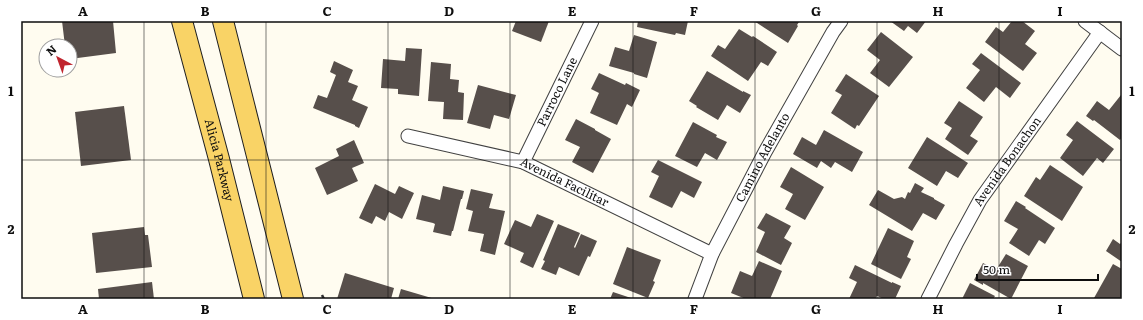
<svg xmlns="http://www.w3.org/2000/svg" width="1143" height="320" font-family="Literata,serif">
<rect width="100%" height="100%" fill="#fffcf0"/>
<g fill="#574f4b">
<polygon points="62,21 113,21 116,53 70,59 70,46 65,46"/>
<polygon points="516,21 549,21 541,42 512,31"/>
<polygon points="638,21 688,21 685,35 676,33 675,35 637,27"/>
<polygon points="754,21 797,21 799,22 797,25 798,26 788,43"/>
<polygon points="890,21 926,21 917,33 908,26 904,31"/>
<polygon points="1012,21 1022,21 1035,31 1025,44 1037,53 1023,71 985,42 996,27 1003,32"/>
<polygon points="739,29 752,37 753,36 777,52 768,66 761,62 748,81 711,56 718,45 725,49"/>
<polygon points="881,32 913,57 889,87 870,73 880,60 867,50"/>
<polygon points="634,35 657,42 647,78 634,74 634,73 609,66 615,47 629,51"/>
<polygon points="406,48 422,49 419,96 398,94 398,89 381,88 383,59 405,61"/>
<polygon points="981,53 1021,83 1010,98 996,87 984,102 966,88 980,70 972,64"/>
<polygon points="334,61 353,70 348,82 358,86 352,100 368,107 359,128 355,126 355,125 313,108 318,95 327,98 336,75 330,72"/>
<polygon points="431,62 451,64 450,79 459,80 458,92 464,93 463,120 443,119 444,102 428,101"/>
<polygon points="707,71 743,92 743,91 751,95 740,113 727,105 718,120 696,107 697,106 689,101"/>
<polygon points="599,73 625,85 626,83 640,90 632,107 627,104 617,125 590,113 599,93 591,89"/>
<polygon points="846,74 879,96 859,126 857,125 855,129 831,113 842,95 835,91"/>
<polygon points="478,85 516,95 509,119 494,115 490,129 467,123"/>
<polygon points="1121,95 1122,96 1122,137 1120,140 1094,120 1093,121 1086,116 1097,101 1109,110"/>
<polygon points="959,101 983,117 970,136 978,141 968,155 945,139 952,128 944,123"/>
<polygon points="124,106 131,160 81,166 75,112"/>
<polygon points="576,119 595,129 595,130 611,139 593,173 572,162 580,147 565,140"/>
<polygon points="1077,121 1114,149 1103,163 1097,158 1083,176 1060,158 1073,140 1066,135"/>
<polygon points="693,122 717,135 716,137 727,142 717,160 705,153 697,167 675,156"/>
<polygon points="824,130 863,152 852,172 835,162 831,168 821,161 817,168 793,154 802,137 816,145"/>
<polygon points="927,137 968,163 958,178 946,171 937,186 908,168"/>
<polygon points="354,140 364,163 352,168 358,181 334,192 327,195 315,168 339,156 336,149"/>
<polygon points="658,160 702,182 694,198 681,191 672,208 649,197 659,176 651,172"/>
<polygon points="1050,165 1083,187 1062,221 1024,196 1036,177 1040,180"/>
<polygon points="791,167 824,187 805,220 785,209 793,194 780,187"/>
<polygon points="915,183 924,188 921,192 934,198 934,199 945,205 936,220 923,213 912,231 869,205 878,190 894,199 902,197 905,199 908,192 910,193"/>
<polygon points="375,184 395,194 399,186 414,193 402,219 389,212 385,221 376,216 372,224 359,218"/>
<polygon points="443,186 464,191 462,199 461,199 453,231 452,231 451,236 433,232 435,224 433,223 416,219 422,195 440,200"/>
<polygon points="471,189 493,194 489,208 505,211 495,255 480,251 484,234 468,231 473,211 466,209"/>
<polygon points="1016,201 1026,207 1025,208 1055,228 1045,244 1039,240 1029,256 1009,243 1018,229 1004,221"/>
<polygon points="766,213 791,226 784,238 792,243 781,265 756,252 765,232 757,228"/>
<polygon points="537,214 554,221 533,268 520,262 524,253 504,244 515,220 531,227"/>
<polygon points="558,224 580,233 574,247 575,248 581,234 597,241 590,257 588,256 579,276 559,267 556,275 541,269 545,261 543,260"/>
<polygon points="144,227 145,235 148,235 152,267 96,273 92,233"/>
<polygon points="888,228 914,241 907,257 911,259 901,279 871,264"/>
<polygon points="1113,239 1120,244 1122,242 1122,262 1106,251"/>
<polygon points="627,247 661,260 653,281 655,282 648,298 613,284"/>
<polygon points="1006,254 1028,266 1011,299 983,283 983,285 974,280 983,263 996,270"/>
<polygon points="759,261 782,271 770,299 746,299 731,293 740,271 752,276"/>
<polygon points="1113,264 1122,269 1122,296 1120,299 1096,299 1094,298"/>
<polygon points="855,265 892,283 892,282 901,286 895,299 884,299 877,296 875,299 849,299 857,282 849,278"/>
<polygon points="345,273 394,288 391,299 337,299"/>
<polygon points="152,282 154,299 99,299 98,289"/>
<polygon points="970,283 995,296 993,299 962,299"/>
<polygon points="401,289 435,299 398,299"/>
<polygon points="613,292 634,299 610,299"/>
</g>
<g fill="none" stroke-linecap="round" stroke-linejoin="round">
<g stroke="#414141" stroke-width="15">
<g id="street">
<polyline points="1085,21 1122,49"/>
<path id="s1" d="M408,136L523,162L712,254"/>
<path id="s2" d="M523,162L592,21"/>
<path id="s3" d="M695,299L712,254L765,152L833,32L841,21"/>
<path id="s4" d="M928,299L956,244L980,200L1100,32"/>
</g>
</g>
<g stroke="#1f1f1f" stroke-width="22">
<g id="primary">
<path id="s5" d="M182,21L219,159L254,299"/>
<polyline points="223,21 293,299"/>
</g>
</g>
<polyline stroke="#303030" stroke-width="2.5" stroke-dasharray="4 2" stroke-linecap="butt" points="322,295 324,299"/>
<use href="#street" stroke="#fff" stroke-width="13"/>
<use href="#primary" stroke="#f9d366" stroke-width="20"/>
</g>
<path fill="none" stroke="#0e0e0e" stroke-width="1" stroke-opacity="0.55" d="M144,21V299M266,21V299M388,21V299M510,21V299M633,21V299M755,21V299M877,21V299M999,21V299M21,160H1122"/>
<g text-anchor="middle" stroke-width="4" stroke-linejoin="round" paint-order="stroke">
<g font-size="12" fill="#0e0e0e" stroke="#fff">
<text dy="4" stroke="none"><textPath href="#s2" startOffset="78">Parroco Lane</textPath></text>
<text dy="4" stroke="none"><textPath href="#s3" startOffset="157">Camino Adelanto</textPath></text>
<text dy="4" stroke="none"><textPath href="#s5" startOffset="144">Alicia Parkway</textPath></text>
<text dy="4" stroke="none"><textPath href="#s4" startOffset="159">Avenida Bonachon</textPath></text>
<text dy="4" stroke="none"><textPath href="#s1" startOffset="164">Avenida Facilitar</textPath></text>
</g>
</g>
<rect width="1143" height="320" fill="none" stroke="#ffffff" stroke-width="44"/>
<g transform="translate(58 58) rotate(319)"><circle r="19" fill="#ffffff" stroke="#9f9f9f"/>
<path d="M0-3L7 15L0 10L-7 15Z" fill="#c0252e"/>
<text y="-6" font-size="11" font-weight="bold" text-anchor="middle" fill="#0e0e0e">N</text>
</g>
<path d="M977 274v6h121v-6" fill="none" stroke="#0e0e0e" stroke-width="2"/>
<text x="983" y="274" font-size="12" fill="#0e0e0e" stroke="#ffffff" stroke-width="3" paint-order="stroke">50 m</text>
<rect x="22" y="22" width="1099" height="276" fill="none" stroke="#0e0e0e" stroke-width="1.5"/>
<g font-size="13" text-anchor="middle" font-weight="bold" fill="#0e0e0e">
<text x="83" y="16">A</text>
<text x="205" y="16">B</text>
<text x="327" y="16">C</text>
<text x="449" y="16">D</text>
<text x="572" y="16">E</text>
<text x="694" y="16">F</text>
<text x="816" y="16">G</text>
<text x="938" y="16">H</text>
<text x="1060" y="16">I</text>
<text x="11" y="96">1</text>
<text x="1132" y="96">1</text>
<text x="11" y="234">2</text>
<text x="1132" y="234">2</text>
<text x="83" y="314">A</text>
<text x="205" y="314">B</text>
<text x="327" y="314">C</text>
<text x="449" y="314">D</text>
<text x="572" y="314">E</text>
<text x="694" y="314">F</text>
<text x="816" y="314">G</text>
<text x="938" y="314">H</text>
<text x="1060" y="314">I</text>
</g>
</svg>
